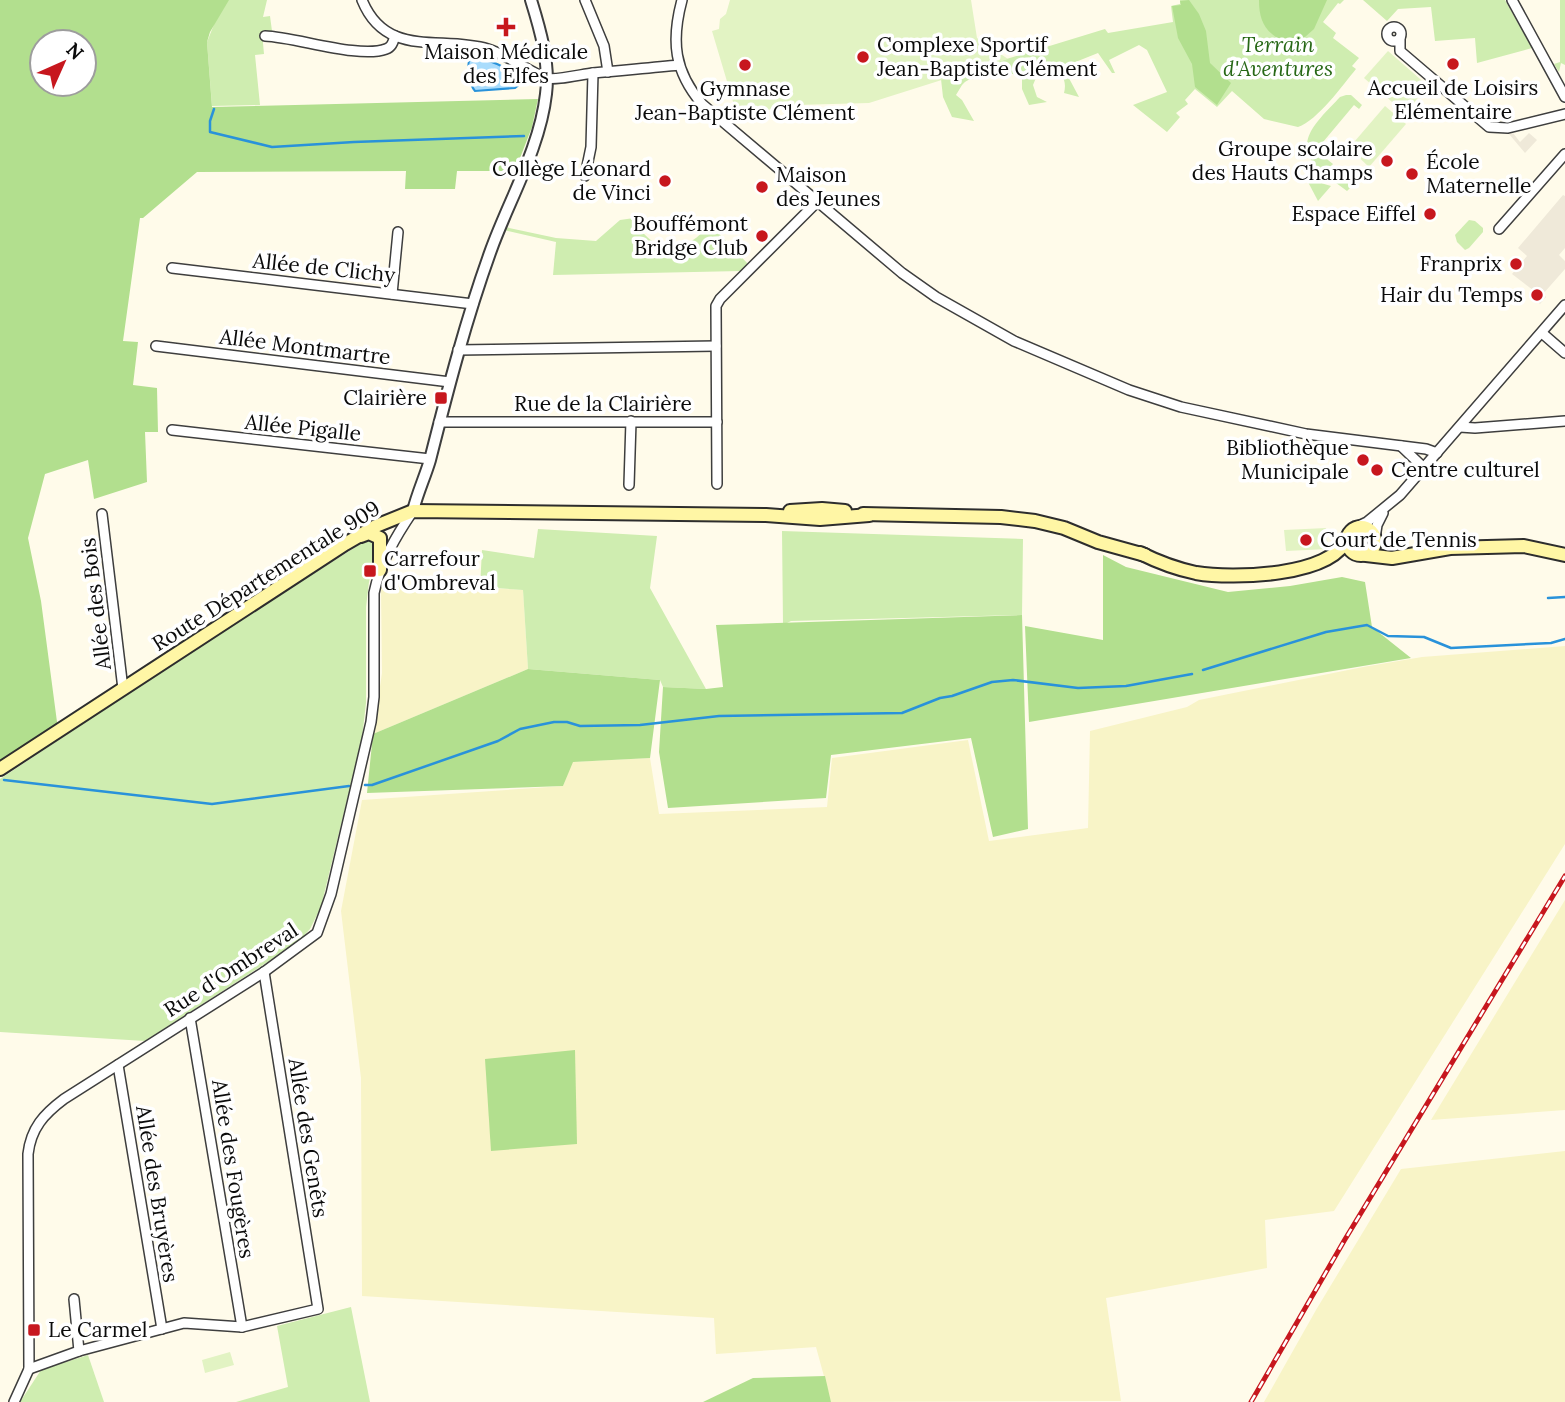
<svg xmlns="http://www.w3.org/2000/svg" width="1565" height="1402" font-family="Lora,serif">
<rect width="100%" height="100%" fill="#fffbea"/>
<g fill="#f8f4c7">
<polygon points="439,585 523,590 528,669 373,734 382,673 381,587"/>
<polygon points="1565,646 1565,844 1334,1211 1265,1220 1267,1268 1106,1298 1121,1401 831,1402 816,1347 716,1354 714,1318 362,1296 361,1078 341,911 362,800 563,786 572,762 650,758 659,814 827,807 832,758 968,740 989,841 1088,828 1090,731 1187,707 1199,700 1363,667 1422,657"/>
<polygon points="1565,900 1565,1110 1431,1120"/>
<polygon points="1565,1151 1565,1402 1264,1402 1316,1310 1401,1169"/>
</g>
<g fill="#cfedb0">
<polygon points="217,0 267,0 263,17 270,16 272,31 262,32 264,54 255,55 260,105 212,106 207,42 215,22"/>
<path d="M1180,0H1344L1340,4L1338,3L1323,22L1336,33L1333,38L1359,58L1352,66L1356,69C1342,86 1318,120 1298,127L1264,119L1232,91L1217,107L1195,89L1185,100L1188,104L1176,113L1180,117L1167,132L1133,105L1167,92L1147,50L1139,45L1109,60L1115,73H1112L1098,53L1063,67L1079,97L1064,93C1067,81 1063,73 1051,69L1038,73L1033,85L1037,97L1047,102L1029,105L1022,89V77C1008,70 973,72 962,85C960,88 958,92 956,95L962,100L974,121L952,117L943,97L941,79L1105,29L1108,33L1173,22L1171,6L1180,4Z"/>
<polygon points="1363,0 1505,0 1532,48 1477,63 1475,38 1435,41 1431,7 1398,9 1387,21"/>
<polygon points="1560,0 1565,0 1565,65 1561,63 1559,72 1554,64 1560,62"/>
<path d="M1346,95H1351L1362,105L1359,109L1354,105L1323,142L1324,144L1318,152L1333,164L1324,174C1288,144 1317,122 1340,97Z"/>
<polygon points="1341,172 1354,184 1347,191 1328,177 1331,174 1336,178"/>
<polygon points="1314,181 1331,186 1318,201 1308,182"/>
<path d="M634,218C650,255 689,256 709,223L748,264L741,271L553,275L556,242L504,230L505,227L556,238L596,241L620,220Z"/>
<polygon points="1469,220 1475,221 1483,228 1483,232 1469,248 1465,250 1457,242 1455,235"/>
<polygon points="538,529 657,536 650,588 706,689 663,687 660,680 528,669 523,590 480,587 482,550 534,558"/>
<polygon points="782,531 1023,539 1022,615 791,621 783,625"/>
<circle cx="1361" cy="541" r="8"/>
<polygon points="370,538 378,547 369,582 366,607 366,703 362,738 321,907 310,929 297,943 145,1041 0,1032 0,779 219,633"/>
<polygon points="351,1307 370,1402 236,1402 288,1387 277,1326"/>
<polygon points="88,1355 104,1402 20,1402 41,1370"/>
</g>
<g fill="#b2df8e" fill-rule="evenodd">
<path d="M0,0H229L210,32L207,42L212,107L538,99L532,127L515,171H457L455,189H405L406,171L197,172L143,218H140L123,341L138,342L133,385L157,388L158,432H145L147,482L94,499L88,460L45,474L28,538L41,601L59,737L0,771ZM42,42H84V84H42Z"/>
<polygon points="1189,0 1199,14 1206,31 1210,63 1231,83 1217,105 1195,87 1192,64 1178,38 1172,6 1181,5 1180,1"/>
<path d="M1259,0H1327L1314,29L1287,53L1282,51L1284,42C1265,32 1259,21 1259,0Z"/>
<polygon points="1103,555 1126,567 1228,592 1290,586 1342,577 1365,582 1372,627 1411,658 1029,722 1025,626 1103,640"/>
<polygon points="1022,615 1028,829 993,837 971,738 831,755 826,798 668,808 659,752 663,687 706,689 723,687 716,625"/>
<polygon points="528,669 660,680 650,758 573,762 563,786 367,793 373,734"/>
<polygon points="575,1050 577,1144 491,1151 485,1059"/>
<polygon points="825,1376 831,1402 703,1402 753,1378"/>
</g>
<g fill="#e2f3c3">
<polygon points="730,0 971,0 977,38 1008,59 869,103 796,105 737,115 712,31 719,29 720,19 726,14"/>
<polygon points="1388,51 1428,86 1405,113 1364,78"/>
<polygon points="1385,106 1406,124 1369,167 1349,148"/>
<polygon points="1326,528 1328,549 1286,551 1284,530"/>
<polygon points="230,1352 234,1365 205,1373 202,1360"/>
</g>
<g fill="#efe9d9">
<polygon points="1513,133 1520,142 1529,133 1537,140 1525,153 1509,134"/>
<polygon points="1563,195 1565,196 1565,248 1559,255 1565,261 1565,269 1543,294 1546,297 1540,304 1538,302 1542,297 1512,274 1527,256 1518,248"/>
</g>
<path fill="#a9dcfc" stroke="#2992da" stroke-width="2" d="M470,58C488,59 509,66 520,81V84L515,88L475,91C469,84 466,67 470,58Z"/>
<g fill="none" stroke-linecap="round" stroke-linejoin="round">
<g stroke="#2992da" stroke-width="2.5">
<polyline points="214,109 210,121 210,132 272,147 354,142 524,136"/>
<polyline points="1548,598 1565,597"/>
<polyline points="1203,670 1326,632 1367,625 1388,636 1424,637 1451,648 1551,643 1565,639"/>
<polyline points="4,780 212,804 349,786"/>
<polyline points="365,785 372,785 498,741 520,729 554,722 567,722 580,726 640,725 719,716 902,713 940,698 952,696 992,682 1013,680 1078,688 1126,686 1192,674"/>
</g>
<g stroke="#3e3e3e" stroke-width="12">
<g id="minor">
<path d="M362,0C386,59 441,35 488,49C510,56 527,71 546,78C554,81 583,74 593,73C622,70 651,68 679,65"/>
<polyline points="585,0 604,46 608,72"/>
<path d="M682,0C671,41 674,71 702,104L902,273L936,297L1014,341L1129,390L1181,407L1306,434L1426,449L1437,453"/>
<polyline points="1512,0 1565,97"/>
<circle cx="1394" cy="34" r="7"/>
<path d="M265,36C296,37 359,59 386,49C392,47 393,42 395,36"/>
<polyline points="1400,38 1400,51 1489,127 1508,128 1565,114"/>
<polyline points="585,176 591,147 593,73"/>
<polyline points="1499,229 1565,154"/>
<polyline points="172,268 473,304"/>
<polyline points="392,294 398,232"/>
<polyline points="1542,333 1565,353"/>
<polyline points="156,346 450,382"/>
<polyline points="458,350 716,346"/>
<polyline points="439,422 717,422"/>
<polyline points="1460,427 1475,428 1565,421"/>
<polyline points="172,430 430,459"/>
<polyline points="1401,446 1424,468"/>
<polyline points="717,484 716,306 720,299 817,202"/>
<polyline points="629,485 631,421"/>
<polyline points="102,514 123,689"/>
<polyline points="1356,527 1367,522 1400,495 1565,305"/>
<polyline points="1375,538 1377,525 1383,513"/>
<polyline points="190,1018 242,1327"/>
<polyline points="118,1065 162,1329"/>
<polyline points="74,1299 79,1351"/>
<polyline points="29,1369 79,1351 184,1323 242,1327 318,1309 264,972"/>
<path d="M14,1402L29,1369L28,1154C31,1128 44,1114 64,1099L264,972L317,933L331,894L371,722L374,697V593C380,563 396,536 413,511"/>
</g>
</g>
<g stroke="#3e3e3e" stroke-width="14">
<path id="tertiary" d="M413,511C417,494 425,477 430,460C448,389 466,319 491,250C509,200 540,148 546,94C550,63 540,29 531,0"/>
</g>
<g stroke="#2d2d2d" stroke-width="16">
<g id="secondary">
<polyline points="790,511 822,509 845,511"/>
<polyline points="863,514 1001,517 1035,521 1064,528 1098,542 1145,555"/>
<circle cx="1361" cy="541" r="14"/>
<polyline points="361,536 369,533 380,538 380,570"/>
<path d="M1140,553C1158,562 1177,569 1196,573C1231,579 1333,577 1347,538"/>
<polyline points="1366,555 1392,558 1450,548 1524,546 1565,555"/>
<polyline points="0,769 345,544 376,526 413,511 766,515 820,519 869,515"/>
</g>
</g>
<use href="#minor" stroke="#fff" stroke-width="9"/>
<use href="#tertiary" stroke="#fff" stroke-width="10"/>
<use href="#secondary" stroke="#fff6a5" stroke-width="12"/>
<g stroke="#c7171e" stroke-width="5">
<polyline id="rail" points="1251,1402 1344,1241 1565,876"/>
</g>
<use href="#rail" stroke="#fff" stroke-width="2.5" stroke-dasharray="8" stroke-linecap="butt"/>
</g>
<g fill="#c7171e" stroke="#fff" stroke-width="2.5">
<path d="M502.5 16.5h7v7h7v7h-7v7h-7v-7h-7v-7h7z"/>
<circle cx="863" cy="57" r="7"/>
<circle cx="1453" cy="64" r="7"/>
<circle cx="745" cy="65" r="7"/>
<circle cx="1387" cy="161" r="7"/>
<circle cx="1412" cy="174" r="7"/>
<circle cx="665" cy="181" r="7"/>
<circle cx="762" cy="187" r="7"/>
<circle cx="1430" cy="214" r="7"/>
<circle cx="762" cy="236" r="7"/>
<circle cx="1516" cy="264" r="7"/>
<circle cx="1537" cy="295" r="7"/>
<rect x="434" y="391" width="14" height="14" rx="3.5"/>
<circle cx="1363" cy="460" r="7"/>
<circle cx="1377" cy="470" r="7"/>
<circle cx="1306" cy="540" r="7"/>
<rect x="363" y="564" width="14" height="14" rx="3.5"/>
<rect x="27" y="1323" width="14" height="14" rx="3.5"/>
</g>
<g text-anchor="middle" stroke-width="7" stroke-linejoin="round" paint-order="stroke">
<g font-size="21" fill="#0b0b0b" stroke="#fff" text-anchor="end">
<text x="877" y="52" text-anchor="start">Complexe Sportif<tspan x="877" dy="24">Jean-Baptiste Clément</tspan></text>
<text x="506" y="59" text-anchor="middle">Maison Médicale<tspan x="506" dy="24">des Elfes</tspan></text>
<text x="1453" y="95" text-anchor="middle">Accueil de Loisirs<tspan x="1453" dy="24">Elémentaire</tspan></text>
<text x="745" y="96" text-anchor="middle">Gymnase<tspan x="745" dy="24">Jean-Baptiste Clément</tspan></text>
<text x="1373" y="156">Groupe scolaire<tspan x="1373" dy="24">des Hauts Champs</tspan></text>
<text x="1426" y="169" text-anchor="start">École<tspan x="1426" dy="24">Maternelle</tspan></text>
<text x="651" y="176">Collège Léonard<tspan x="651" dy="24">de Vinci</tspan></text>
<text x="776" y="182" text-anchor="start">Maison<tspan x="776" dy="24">des Jeunes</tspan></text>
<text x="1416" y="221">Espace Eiffel</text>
<text x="748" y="231">Bouffémont<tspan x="748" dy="24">Bridge Club</tspan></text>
<text x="1502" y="271">Franprix</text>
<text x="1523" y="302">Hair du Temps</text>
<text x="427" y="405">Clairière</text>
<text x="1349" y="455">Bibliothèque<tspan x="1349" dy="24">Municipale</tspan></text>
<text x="1391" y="477" text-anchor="start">Centre culturel</text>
<text x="1320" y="547" text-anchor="start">Court de Tennis</text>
<text x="384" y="566" text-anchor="start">Carrefour<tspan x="384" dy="24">d'Ombreval</tspan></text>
<text x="48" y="1337" text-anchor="start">Le Carmel</text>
</g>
<g font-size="21" font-style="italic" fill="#276816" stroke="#fff">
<text x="1278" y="52">Terrain<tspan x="1278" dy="24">d'Aventures</tspan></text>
</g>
<g font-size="21" fill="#0b0b0b" stroke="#fff">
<text transform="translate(324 268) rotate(6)" y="7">Allée de Clichy</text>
<text transform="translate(305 347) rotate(7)" y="7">Allée Montmartre</text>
<text x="603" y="411">Rue de la Clairière</text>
<text transform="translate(303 428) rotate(6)" y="7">Allée Pigalle</text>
<text transform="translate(266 576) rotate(-32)" y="7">Route Départementale 909</text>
<text transform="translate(96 604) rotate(-97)" y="7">Allée des Bois</text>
<text transform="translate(231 970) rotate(-33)" y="7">Rue d'Ombreval</text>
<text transform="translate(308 1138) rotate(81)" y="7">Allée des Genêts</text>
<text transform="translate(233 1169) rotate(81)" y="7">Allée des Fougères</text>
<text transform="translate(157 1194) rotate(81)" y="7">Allée des Bruyères</text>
</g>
</g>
<g transform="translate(63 63) rotate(45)"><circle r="33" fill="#ffffff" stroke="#9d9d9d" stroke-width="2"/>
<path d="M0-5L12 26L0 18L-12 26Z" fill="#c7171e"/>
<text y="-10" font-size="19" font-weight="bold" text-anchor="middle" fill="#0b0b0b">N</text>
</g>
</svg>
